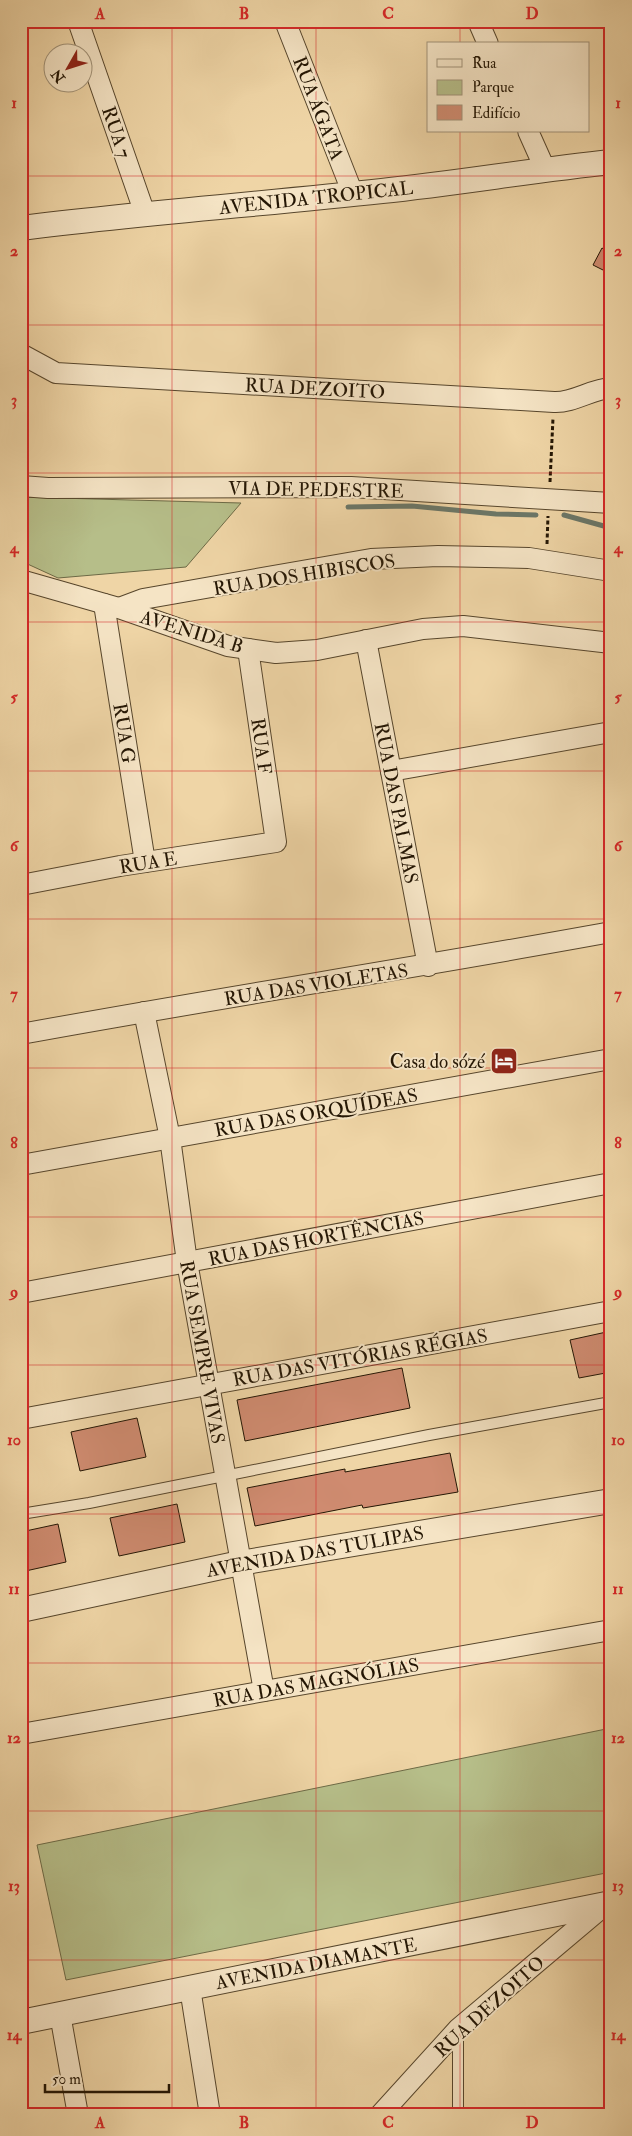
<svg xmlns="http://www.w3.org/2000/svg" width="632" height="2136" font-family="'IM FELL Double Pica',serif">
<rect width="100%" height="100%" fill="#efd5a6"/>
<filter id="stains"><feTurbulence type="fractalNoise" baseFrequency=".004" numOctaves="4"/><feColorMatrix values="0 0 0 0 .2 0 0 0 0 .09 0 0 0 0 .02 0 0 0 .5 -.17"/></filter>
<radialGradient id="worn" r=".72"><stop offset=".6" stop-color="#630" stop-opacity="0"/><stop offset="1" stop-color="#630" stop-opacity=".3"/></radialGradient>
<g fill="#b6be89" stroke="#6d6a46">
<polygon points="21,497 241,503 186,567 58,578 21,561"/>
<polygon points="611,1728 611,1872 66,1980 37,1845"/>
</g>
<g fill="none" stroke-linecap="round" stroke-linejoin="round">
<g stroke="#6b7768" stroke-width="5">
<polyline points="348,507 412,506 496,514 536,515"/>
<polyline points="564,515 611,528"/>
</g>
</g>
<g fill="#cf8b70" stroke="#241604">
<polygon points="602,248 611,253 611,274 593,265"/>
<polygon points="611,1331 611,1372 579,1378 570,1340"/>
<polygon points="402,1368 410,1408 245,1441 237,1400"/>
<polygon points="137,1418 146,1457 80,1471 71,1432"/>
<polygon points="450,1453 458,1492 363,1508 362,1505 255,1526 247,1488 345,1469 345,1472"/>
<polygon points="177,1504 185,1542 119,1556 110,1518"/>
<polygon points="58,1524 66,1562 21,1572 21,1532"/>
</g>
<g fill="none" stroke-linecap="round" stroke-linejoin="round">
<g stroke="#57462c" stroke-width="12">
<g id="service">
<polyline points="21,1514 89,1503 429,1435 611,1402"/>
<polyline points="458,2030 458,2115"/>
</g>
</g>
<g stroke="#57462c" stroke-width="22">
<g id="minor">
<polyline points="78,21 145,214"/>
<polyline points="285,21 353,194"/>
<polyline points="478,21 488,44"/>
<polyline points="528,131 545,169"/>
<path d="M21,354L56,373L554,402C574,403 591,389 611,388"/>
<polyline points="21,486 48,488 351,487 611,503"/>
<polyline points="21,580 119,608 228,646 276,653 317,650 423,629 463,626 611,643"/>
<polyline points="104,604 145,862"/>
<polyline points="119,608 143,599 371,559 438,556 529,558 611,571"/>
<polyline points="366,640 428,966"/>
<polyline points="391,771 611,732"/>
<polyline points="21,885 120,866 276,842 248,649"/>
<polyline points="144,1012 170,1138 187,1262 264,1691"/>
<path d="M21,1034C217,998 415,968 611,932"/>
<polyline points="21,1165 611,1059"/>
<polyline points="21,1293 611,1183"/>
<polyline points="21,1419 611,1311"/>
<polyline points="21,1734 611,1630"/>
<polyline points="190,1988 210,2115"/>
<polyline points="60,2014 78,2115"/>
<polyline points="380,2115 458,2029 606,1904"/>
</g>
</g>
<g stroke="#57462c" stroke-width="26">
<g id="tertiary">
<path d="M21,228C141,213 262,204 382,191C459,183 534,170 611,162"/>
<polyline points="21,1610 240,1563 611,1501"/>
<polyline points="21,2022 611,1903"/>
</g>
</g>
<g stroke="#241604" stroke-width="3" stroke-dasharray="4 2.5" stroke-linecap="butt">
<polyline points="550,482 553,418"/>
<polyline points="547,544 548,516"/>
</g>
<use href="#service" stroke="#f5e4c5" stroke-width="10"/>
<use href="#minor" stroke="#f5e4c5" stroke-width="20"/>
<use href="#tertiary" stroke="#f5e4c5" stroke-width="24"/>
</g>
<path fill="none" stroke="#d62828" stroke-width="1" stroke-opacity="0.55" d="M172,21V2115M316,21V2115M460,21V44M460,131V2115M21,176H611M21,325H611M21,473H611M21,622H611M21,771H611M21,919H611M21,1068H611M21,1217H611M21,1365H611M21,1514H611M21,1663H611M21,1811H611M21,1960H611"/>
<defs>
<g id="hotel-square" transform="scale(1.4375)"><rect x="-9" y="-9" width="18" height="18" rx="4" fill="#8f2418" stroke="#f5e4c5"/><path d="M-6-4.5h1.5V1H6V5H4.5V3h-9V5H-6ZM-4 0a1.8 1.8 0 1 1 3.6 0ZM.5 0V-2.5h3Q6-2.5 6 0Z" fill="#fff"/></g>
</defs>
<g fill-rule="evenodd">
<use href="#hotel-square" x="504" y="1061"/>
</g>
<g text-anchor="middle" stroke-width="4" stroke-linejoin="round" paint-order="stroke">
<g font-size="19" fill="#241604" stroke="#f5e4c5">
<text transform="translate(319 108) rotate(69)" y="7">RUA ÁGATA</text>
<text transform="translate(117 132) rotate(71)" y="7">RUA 7</text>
<text transform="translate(316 197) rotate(-6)" y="7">AVENIDA TROPICAL</text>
<text transform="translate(315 388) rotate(3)" y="7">RUA DEZOITO</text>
<text transform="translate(316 489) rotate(1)" y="7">VIA DE PEDESTRE</text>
<text transform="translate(304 574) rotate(-9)" y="7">RUA DOS HIBISCOS</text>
<text transform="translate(192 631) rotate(17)" y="7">AVENIDA B</text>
<text transform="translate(125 733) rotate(81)" y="7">RUA G</text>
<text transform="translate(262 746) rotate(82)" y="7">RUA F</text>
<text transform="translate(397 803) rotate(79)" y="7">RUA DAS PALMAS</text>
<text transform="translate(148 862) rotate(-9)" y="7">RUA E</text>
<text transform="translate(316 984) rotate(-9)" y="7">RUA DAS VIOLETAS</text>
<text transform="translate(316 1112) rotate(-10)" y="7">RUA DAS ORQUÍDEAS</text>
<text transform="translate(316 1238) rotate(-11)" y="7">RUA DAS HORTÊNCIAS</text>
<text transform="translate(203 1352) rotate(80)" y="7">RUA SEMPRE VIVAS</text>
<text transform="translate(360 1357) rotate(-10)" y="7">RUA DAS VITÓRIAS RÉGIAS</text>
<text transform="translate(315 1551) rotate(-10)" y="7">AVENIDA DAS TULIPAS</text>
<text transform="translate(316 1682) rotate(-10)" y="7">RUA DAS MAGNÓLIAS</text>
<text transform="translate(316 1963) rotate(-11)" y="7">AVENIDA DIAMANTE</text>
<text transform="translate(489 2006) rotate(-42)" y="7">RUA DEZOITO</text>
</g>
<g font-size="19" fill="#241604" stroke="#f5e4c5" text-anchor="end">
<text x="485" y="1068">Casa do sózé</text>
</g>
</g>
<rect width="632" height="2136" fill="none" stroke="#efd5a6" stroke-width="55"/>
<rect x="427" y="42" width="162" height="90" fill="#f5e4c5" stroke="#a19278"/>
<rect x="437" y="59" width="25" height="8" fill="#f5e4c5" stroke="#a19278"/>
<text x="472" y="68" font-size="15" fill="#241604">Rua</text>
<rect x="437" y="80" width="25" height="15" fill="#b6be89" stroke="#a19278"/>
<text x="472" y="92" font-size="15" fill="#241604">Parque</text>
<rect x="437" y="105" width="25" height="15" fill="#cf8b70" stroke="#a19278"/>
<text x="472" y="118" font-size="15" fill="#241604">Edifício</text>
<g transform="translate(68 68) rotate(231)"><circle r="24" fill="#f5e4c5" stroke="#a19278"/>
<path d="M0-4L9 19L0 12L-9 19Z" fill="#8f2418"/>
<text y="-8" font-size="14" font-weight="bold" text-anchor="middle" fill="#241604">N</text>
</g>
<path d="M45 2084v8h124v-8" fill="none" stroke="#241604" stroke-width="2.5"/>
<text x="52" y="2084" font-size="15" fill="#241604" stroke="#f5e4c5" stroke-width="4" paint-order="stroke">50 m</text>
<rect x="28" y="28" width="576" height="2080" fill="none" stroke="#d62828" stroke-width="2"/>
<g font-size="16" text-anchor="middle" font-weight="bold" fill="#d62828">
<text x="100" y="19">A</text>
<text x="244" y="19">B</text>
<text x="388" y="19">C</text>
<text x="532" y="19">D</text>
<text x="14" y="108">1</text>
<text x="618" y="108">1</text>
<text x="14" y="256">2</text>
<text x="618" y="256">2</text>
<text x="14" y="405">3</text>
<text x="618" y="405">3</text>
<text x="14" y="553">4</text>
<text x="618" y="553">4</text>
<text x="14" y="702">5</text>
<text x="618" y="702">5</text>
<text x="14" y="851">6</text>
<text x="618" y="851">6</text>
<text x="14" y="999">7</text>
<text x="618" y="999">7</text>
<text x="14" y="1148">8</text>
<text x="618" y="1148">8</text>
<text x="14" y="1297">9</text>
<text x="618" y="1297">9</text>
<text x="14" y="1445">10</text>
<text x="618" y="1445">10</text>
<text x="14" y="1594">11</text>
<text x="618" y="1594">11</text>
<text x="14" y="1743">12</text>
<text x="618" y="1743">12</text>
<text x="14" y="1891">13</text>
<text x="618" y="1891">13</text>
<text x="14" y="2040">14</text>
<text x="618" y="2040">14</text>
<text x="100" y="2128">A</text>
<text x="244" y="2128">B</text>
<text x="388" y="2128">C</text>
<text x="532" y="2128">D</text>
</g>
<rect width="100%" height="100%" filter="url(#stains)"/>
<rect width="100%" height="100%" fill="url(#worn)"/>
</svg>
